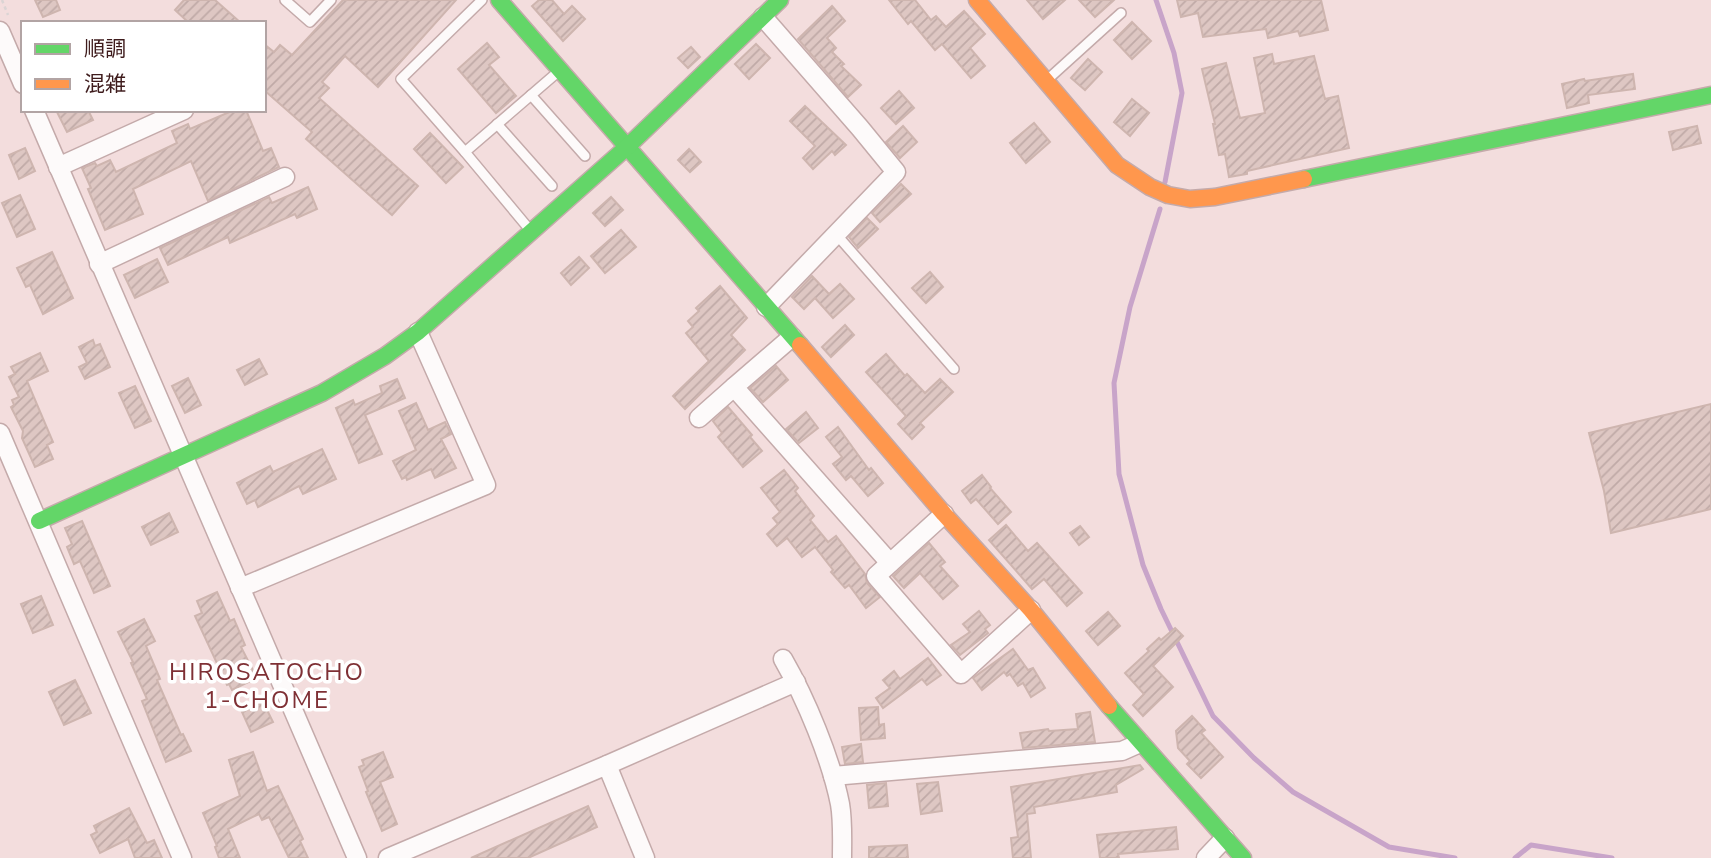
<svg xmlns="http://www.w3.org/2000/svg" width="1711" height="858" font-family="'Nunito Sans','Noto Sans JP',sans-serif">
<defs>
<pattern id="building-hatch" width="6" height="6" patternUnits="userSpaceOnUse" patternTransform="scale(1.75)"><rect width="6" height="6" fill="#dec7c3"/><path d="M-1 1l2-2M0 6l6-6M5 7l2-2" fill="none" stroke="#c0aaa7"/></pattern>
</defs>
<rect width="100%" height="100%" fill="#f3dddd"/>
<g fill="none" stroke-linecap="round" stroke-linejoin="round">
<g stroke="#c8a4c9" stroke-width="5">
<polyline points="1156,0 1174,53 1182,93 1165,182"/>
<polyline points="1160,209 1130,307 1114,383 1119,474 1143,565 1161,609 1213,716 1254,758 1293,792 1389,847 1455,858"/>
<polyline points="1515,858 1531,845 1612,858"/>
</g>
</g>
<g fill="url(#building-hatch)" stroke="#ceb5af" stroke-width="2">
<polygon points="35,0 56,0 60,10 43,17"/>
<polygon points="184,0 215,0 241,23 189,23 175,10"/>
<polygon points="343,0 456,0 378,87 345,56 322,82 329,88 319,98 418,186 392,215 306,139 312,132 264,90 264,44 274,52 280,45 292,55"/>
<polygon points="539,0 552,0 564,14 572,6 585,19 563,41 532,6"/>
<polygon points="889,0 915,0 931,20 936,16 946,27 964,11 985,34 970,48 985,66 971,78 942,44 935,50 911,21 908,24"/>
<polygon points="1027,0 1065,0 1043,19"/>
<polygon points="1079,0 1114,0 1095,17"/>
<polygon points="1177,0 1321,0 1328,30 1300,36 1298,31 1268,38 1266,29 1203,37 1198,13 1181,17"/>
<polygon points="832,6 845,21 827,38 836,48 832,52 844,64 841,66 861,85 848,97 798,39"/>
<polygon points="1132,22 1151,41 1132,59 1114,40"/>
<polygon points="487,43 499,57 489,65 516,96 496,113 458,69"/>
<polygon points="756,44 770,58 749,79 735,64"/>
<polygon points="691,47 700,57 688,68 678,58"/>
<polygon points="1272,54 1274,64 1314,56 1325,99 1338,96 1349,148 1247,171 1247,174 1229,177 1225,154 1219,155 1213,124 1215,124 1202,69 1226,63 1240,118 1265,113 1254,58"/>
<polygon points="1088,59 1102,72 1085,90 1071,78"/>
<polygon points="1633,74 1635,89 1588,95 1589,103 1567,108 1562,84 1584,79 1585,81"/>
<polygon points="899,91 914,108 896,124 881,108"/>
<polygon points="1132,99 1149,113 1130,136 1114,122"/>
<polygon points="805,106 846,145 835,155 832,151 813,169 803,158 815,146 790,121"/>
<polygon points="56,110 88,110 93,120 67,132"/>
<polygon points="234,110 246,110 263,151 271,148 279,167 208,201 191,161 133,189 143,214 105,230 88,189 91,188 82,168 95,163 97,166 110,160 116,172 177,143 172,131 188,124 190,129"/>
<polygon points="1034,123 1050,142 1026,163 1010,143"/>
<polygon points="903,126 917,142 900,158 886,142"/>
<polygon points="1697,126 1701,143 1673,150 1669,132"/>
<polygon points="430,133 463,167 446,183 414,149"/>
<polygon points="25,148 35,171 19,179 9,155"/>
<polygon points="689,149 701,162 690,172 678,160"/>
<polygon points="901,184 911,194 880,222 872,213"/>
<polygon points="308,187 317,209 297,218 295,214 230,243 228,237 168,265 160,248 269,197 272,203"/>
<polygon points="20,195 35,229 17,237 2,203"/>
<polygon points="611,197 623,210 605,226 593,213"/>
<polygon points="867,218 878,229 858,248 849,237"/>
<polygon points="621,230 636,247 605,273 591,256"/>
<polygon points="52,252 73,298 43,314 30,285 26,287 17,268"/>
<polygon points="579,257 589,268 571,285 561,273"/>
<polygon points="157,259 168,282 135,298 124,275"/>
<polygon points="930,272 943,287 926,303 912,288"/>
<polygon points="812,276 829,294 840,284 854,299 833,318 815,298 804,309 792,297"/>
<polygon points="720,286 747,318 731,335 745,350 685,409 673,396 709,361 686,333 693,327 688,321 699,311 696,308"/>
<polygon points="845,325 854,335 831,357 822,347"/>
<polygon points="93,340 95,346 100,344 110,367 85,379 79,367 87,363 79,347"/>
<polygon points="40,353 48,371 27,381 53,442 47,445 53,459 35,467 22,438 23,431 11,407 14,405 12,400 19,397 9,377 15,374 11,367"/>
<polygon points="886,354 905,376 907,374 925,393 940,379 953,392 920,423 924,427 912,439 898,424 906,416 866,372"/>
<polygon points="259,359 267,374 245,385 237,370"/>
<polygon points="776,366 788,380 763,402 750,388"/>
<polygon points="188,378 201,405 185,413 172,386"/>
<polygon points="397,379 405,398 365,415 382,454 359,463 336,408 353,400 355,405 382,393 380,386"/>
<polygon points="135,386 151,421 135,428 119,393"/>
<polygon points="416,403 428,430 445,422 451,434 441,439 456,468 435,478 431,469 407,480 406,477 402,479 393,461 416,450 399,411"/>
<polygon points="1711,404 1711,509 1611,533 1604,491 1589,433"/>
<polygon points="728,407 752,435 750,437 762,451 743,467 718,437 722,433 713,421"/>
<polygon points="806,412 818,428 799,443 786,429"/>
<polygon points="838,427 869,470 871,468 883,483 868,496 851,476 846,480 833,464 842,457 826,437"/>
<polygon points="322,449 336,479 303,494 299,486 258,507 255,500 247,504 237,483 270,466 273,472"/>
<polygon points="784,470 798,488 795,491 814,516 810,520 828,542 836,536 865,574 867,583 880,597 866,608 849,585 845,588 831,572 833,570 815,547 802,557 787,538 777,546 767,534 778,524 773,518 780,512 761,488"/>
<polygon points="982,475 991,487 990,488 1011,512 998,524 976,499 971,503 962,491"/>
<polygon points="169,513 178,532 151,545 142,527"/>
<polygon points="82,521 110,586 94,593 80,561 74,564 67,547 72,544 65,528"/>
<polygon points="1006,525 1028,551 1037,543 1082,593 1067,606 1044,579 1032,589 989,540"/>
<polygon points="1080,526 1089,537 1079,545 1070,533"/>
<polygon points="929,543 945,562 940,566 958,586 943,599 920,573 904,588 893,576"/>
<polygon points="217,592 230,621 234,619 245,645 241,647 257,678 232,690 229,684 227,685 195,616 202,613 197,601"/>
<polygon points="41,596 53,625 33,633 21,604"/>
<polygon points="979,611 990,625 985,629 988,633 960,655 951,645 970,632 963,624"/>
<polygon points="1108,612 1120,626 1098,645 1086,631"/>
<polygon points="144,619 155,641 146,646 160,679 157,680 181,735 183,734 191,751 166,762 142,701 147,699 131,663 133,662 118,632"/>
<polygon points="1175,628 1183,636 1153,666 1173,687 1143,716 1133,705 1144,694 1125,673 1149,651 1147,649 1159,638 1161,640"/>
<polygon points="1013,649 1028,670 1033,668 1045,688 1031,697 1023,683 1018,686 1010,674 1007,676 1004,672 982,690 973,678"/>
<polygon points="928,658 941,675 927,685 922,679 883,708 876,698 890,688 883,680 894,671 900,679"/>
<polygon points="75,680 91,713 64,725 49,692"/>
<polygon points="263,702 273,722 251,732 242,712"/>
<polygon points="878,707 879,725 884,724 885,738 861,740 859,708"/>
<polygon points="1090,712 1095,742 1023,748 1020,733 1048,729 1049,731 1078,729 1076,714"/>
<polygon points="1192,716 1205,730 1201,733 1223,757 1201,778 1187,764 1190,761 1178,748 1176,731"/>
<polygon points="861,744 863,762 845,764 842,747"/>
<polygon points="253,752 267,791 278,786 303,839 300,841 308,858 289,858 269,817 262,820 259,814 228,829 240,858 219,858 215,847 217,846 203,813 240,796 229,760"/>
<polygon points="383,752 393,777 380,782 397,824 382,831 366,792 368,791 359,767 364,765 362,760"/>
<polygon points="1140,765 1143,769 1116,785 1117,792 1034,807 1035,813 1027,814 1031,858 1013,858 1011,838 1018,837 1011,787"/>
<polygon points="938,782 942,811 921,814 917,784"/>
<polygon points="886,783 888,806 869,808 867,785"/>
<polygon points="588,806 597,827 528,858 471,858"/>
<polygon points="129,808 147,843 154,840 162,858 135,858 128,839 100,853 91,835 97,832 94,826"/>
<polygon points="1176,827 1178,849 1118,854 1119,858 1100,858 1097,835"/>
<polygon points="907,845 908,858 869,858 869,847"/>
</g>
<g fill="none" stroke-linecap="round" stroke-linejoin="round">
<g stroke="#c4aaaa" stroke-width="12">
<g id="lane">
<polyline points="285,0 310,22 331,0"/>
<polyline points="482,0 401,79 465,152 530,230"/>
<polyline points="1047,80 1121,13"/>
<polyline points="531,95 585,156"/>
<polyline points="497,124 552,186"/>
<polyline points="465,152 559,71"/>
<polyline points="836,234 954,369"/>
</g>
</g>
<g stroke="#c4aaaa" stroke-width="21">
<g id="street">
<polyline points="763,17 860,128 896,172 766,307"/>
<polyline points="0,31 23,84"/>
<polyline points="34,110 357,858"/>
<polyline points="58,167 184,110"/>
<polyline points="99,264 285,177"/>
<polyline points="792,337 734,387 890,563"/>
<polyline points="699,418 734,387"/>
<polyline points="0,433 182,858"/>
<polyline points="944,514 876,576 961,674 1031,610"/>
<polyline points="240,588 486,485 418,332"/>
<path d="M783,659C806,699 831,759 840,804C843,821 842,840 842,858"/>
<polyline points="607,765 645,858"/>
<polyline points="833,776 1122,751 1140,743"/>
<polyline points="388,858 607,765 796,682"/>
<polyline points="1206,858 1225,838"/>
</g>
</g>
<g stroke="#c4aaaa" stroke-width="19">
<g id="fast">
<polyline points="499,0 800,345"/>
<polyline points="1304,179 1711,95"/>
<polyline points="39,521 322,393 385,356 418,332 627,147 780,0"/>
<polyline points="1109,706 1243,858"/>
</g>
</g>
<g stroke="#c4aaaa" stroke-width="19">
<g id="slow">
<polyline points="977,0 1117,165 1150,187 1168,195 1190,199 1215,197 1304,179"/>
<polyline points="800,345 944,514 1031,610 1109,706"/>
</g>
</g>
<polyline stroke="#dbd4d4" stroke-width="2.5" stroke-dasharray="3.5 3.5" stroke-linecap="butt" points="2,0 8,15"/>
<use href="#lane" stroke="#fdfafa" stroke-width="9"/>
<use href="#street" stroke="#fdfafa" stroke-width="18"/>
<use href="#fast" stroke="#63d668" stroke-width="16"/>
<use href="#slow" stroke="#ff974d" stroke-width="16"/>
</g>
<g text-anchor="middle" stroke-width="7" stroke-linejoin="round" paint-order="stroke">
<g font-size="24" letter-spacing="2" fill="#7f3035" stroke="#fff">
<text x="267" y="680">HIROSATOCHO<tspan x="267" dy="28">1-CHOME</tspan></text>
</g>
</g>
<rect x="21" y="21" width="245" height="91" fill="#ffffff" stroke="#b2a4a4" stroke-width="2"/>
<rect x="35" y="44" width="35" height="10" fill="#63d668" stroke="#b2a4a4" stroke-width="2"/>
<text x="84" y="56" font-size="21" fill="#3e1b1c">順調</text>
<rect x="35" y="79" width="35" height="10" fill="#ff974d" stroke="#b2a4a4" stroke-width="2"/>
<text x="84" y="91" font-size="21" fill="#3e1b1c">混雑</text>
</svg>
